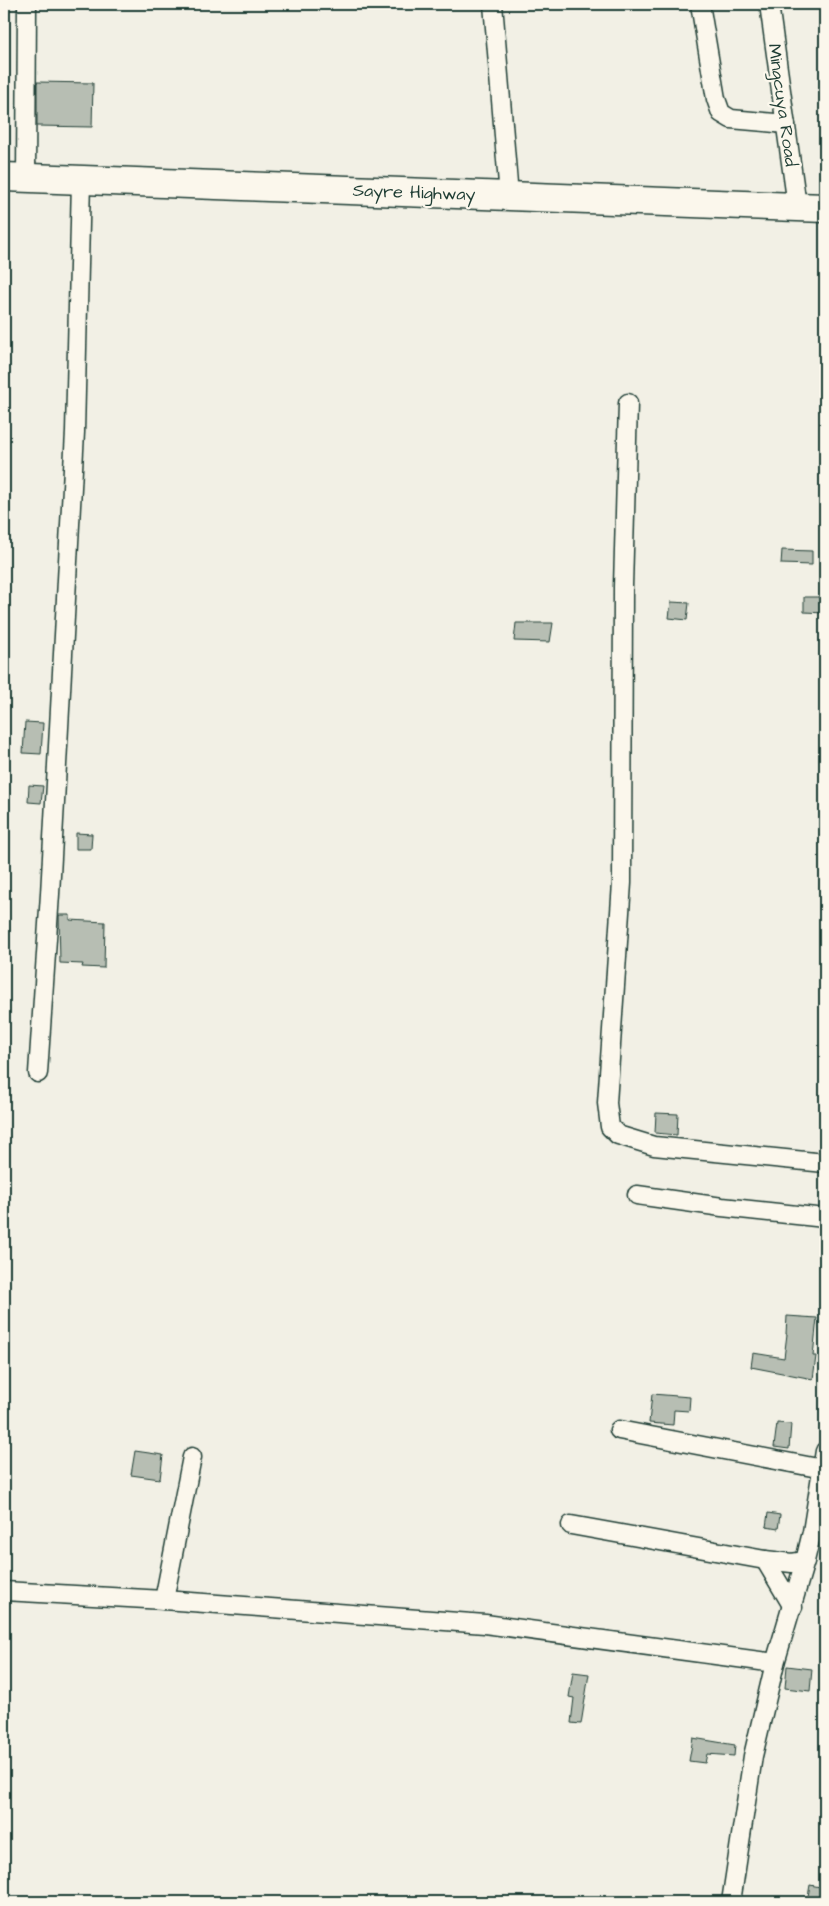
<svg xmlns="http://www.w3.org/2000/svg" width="829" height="1906" font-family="'Architects Daughter',sans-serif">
<rect width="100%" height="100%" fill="#f2f0e5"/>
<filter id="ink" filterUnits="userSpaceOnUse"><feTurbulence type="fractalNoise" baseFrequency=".02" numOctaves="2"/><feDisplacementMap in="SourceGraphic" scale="10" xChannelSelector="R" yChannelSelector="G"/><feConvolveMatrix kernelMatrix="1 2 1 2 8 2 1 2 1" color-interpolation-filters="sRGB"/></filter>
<g filter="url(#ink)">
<g fill="#b7beb3" stroke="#1f3d34">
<polygon points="37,82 93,83 92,127 37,126"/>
<polygon points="782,550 812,551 812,565 781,564"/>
<polygon points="804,597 825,597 825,613 804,612"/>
<polygon points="671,602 689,603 687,620 669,618"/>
<polygon points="516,623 553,623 550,642 514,641"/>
<polygon points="25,722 43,723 41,754 23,753"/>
<polygon points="29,785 43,786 41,803 28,802"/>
<polygon points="76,833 92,834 91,849 76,849"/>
<polygon points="59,915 70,915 70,920 105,922 104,968 82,967 83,964 60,963"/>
<polygon points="656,1113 678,1114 677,1135 655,1133"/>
<polygon points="787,1316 817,1318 813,1356 816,1356 813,1379 751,1367 753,1353 784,1358 787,1334 786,1334"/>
<polygon points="652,1394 690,1397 689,1411 674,1410 673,1425 649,1423"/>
<polygon points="777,1423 791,1424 789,1449 774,1447"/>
<polygon points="135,1451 163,1455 160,1479 131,1475"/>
<polygon points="768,1513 780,1515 778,1529 766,1527"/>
<polygon points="787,1666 812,1669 810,1691 785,1688"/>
<polygon points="573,1672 589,1674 581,1724 571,1723 574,1698 569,1697"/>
<polygon points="693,1738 735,1745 734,1756 707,1754 705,1763 689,1761"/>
<polygon points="810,1885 825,1888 825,1902 807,1902"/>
</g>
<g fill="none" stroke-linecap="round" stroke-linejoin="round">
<g stroke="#1f3d34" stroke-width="21">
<g id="minor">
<polyline points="493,4 509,196"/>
<polyline points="700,4 716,99 721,113 731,119 786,124"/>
<polyline points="769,4 797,206"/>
<polyline points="26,178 27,4"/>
<polyline points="628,403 623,587 622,883 607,1103 610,1127 618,1135 654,1146 825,1163"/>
<polyline points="38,1073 50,894 75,432 81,181"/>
<polyline points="637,1195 722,1207 825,1218"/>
<polyline points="619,1430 823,1469"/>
<polyline points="571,1525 765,1560 792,1563 805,1561"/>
<polyline points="765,1560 793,1607"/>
<polyline points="4,1591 164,1600 485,1624 775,1663"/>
<polyline points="164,1600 192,1457"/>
<polyline points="731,1902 753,1756 775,1663 805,1561 812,1532 825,1451"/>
</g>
</g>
<g stroke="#1f3d34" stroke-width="31">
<polyline id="trunk" points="4,177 825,208"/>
</g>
<use href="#minor" stroke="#fbf7ec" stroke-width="18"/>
<use href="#trunk" stroke="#fbf7ec" stroke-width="28"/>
</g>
</g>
<g text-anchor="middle" stroke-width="4.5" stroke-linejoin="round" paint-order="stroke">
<g font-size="18" fill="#1f3d34" stroke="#fbf7ec">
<text transform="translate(783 105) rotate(82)" y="6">Mingcuya Road</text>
<text transform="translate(414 192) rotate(2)" y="6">Sayre Highway</text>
</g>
</g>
<rect width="829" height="1906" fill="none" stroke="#fbf7ec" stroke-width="20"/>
<rect x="10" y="10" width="809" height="1886" fill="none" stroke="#1f3d34" stroke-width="2" filter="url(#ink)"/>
</svg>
